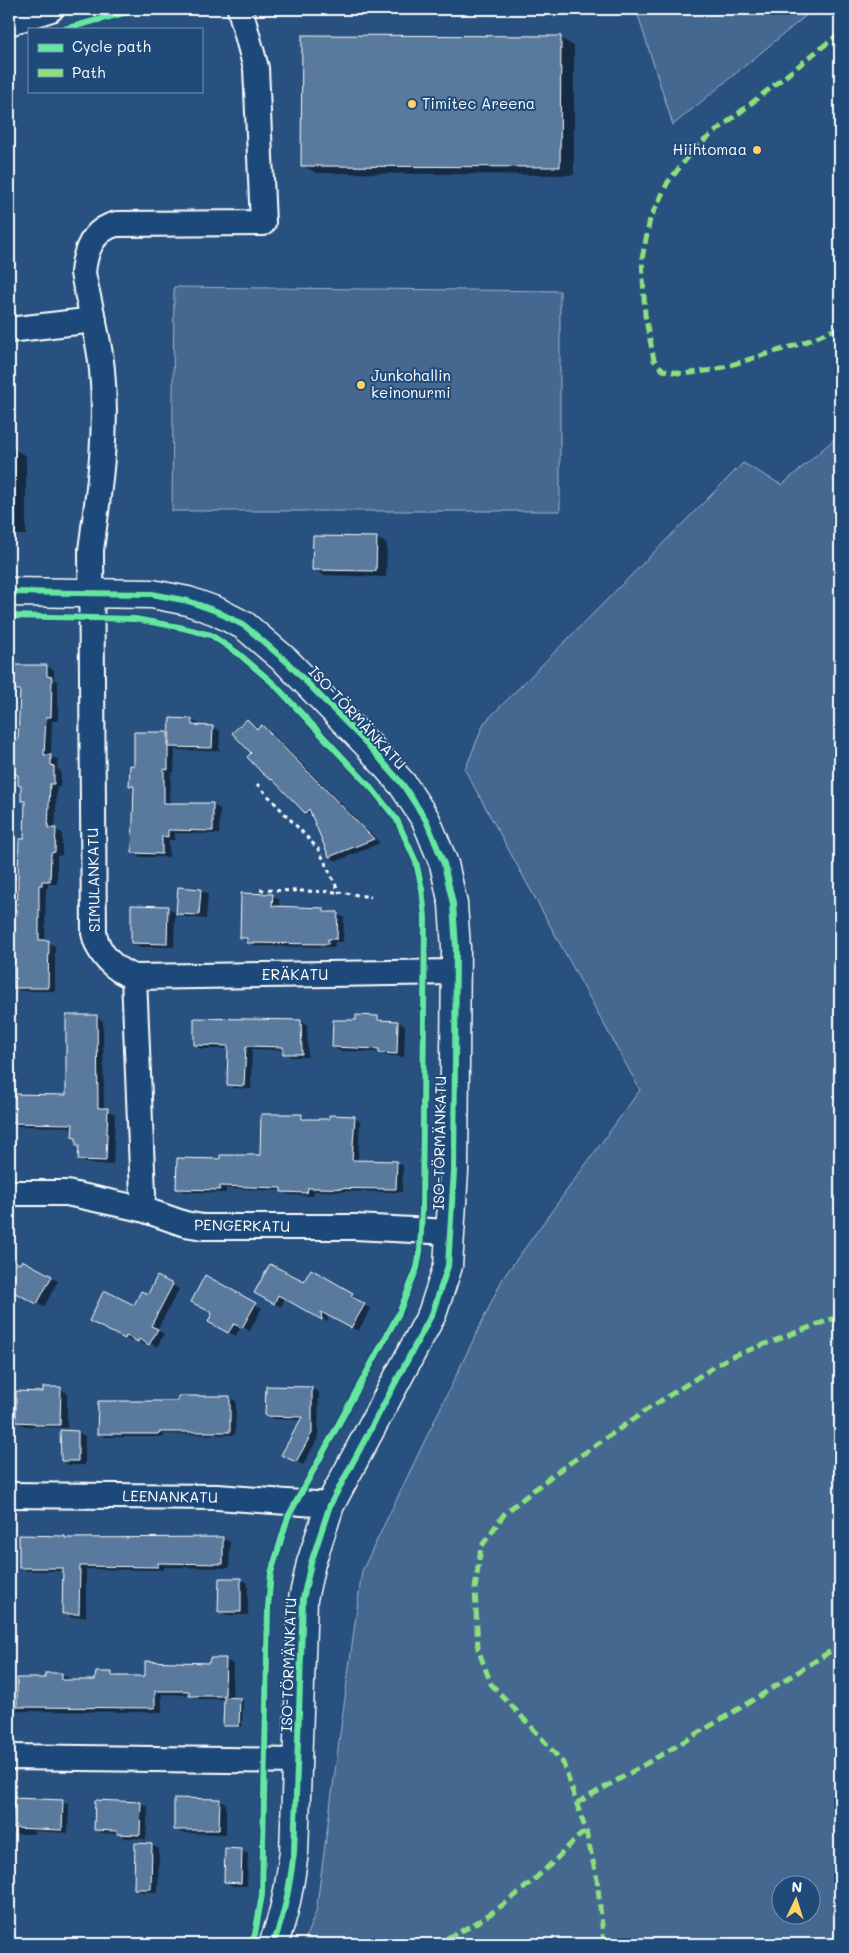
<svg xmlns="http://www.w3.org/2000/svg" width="849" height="1953" font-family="Mali,sans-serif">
<rect width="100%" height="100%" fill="#28517f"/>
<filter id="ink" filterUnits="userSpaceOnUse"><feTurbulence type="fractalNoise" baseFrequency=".02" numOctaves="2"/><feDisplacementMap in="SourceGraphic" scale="10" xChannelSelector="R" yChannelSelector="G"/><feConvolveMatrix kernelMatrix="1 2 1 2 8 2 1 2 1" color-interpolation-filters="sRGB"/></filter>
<g filter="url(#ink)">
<g fill="#446890" stroke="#a2b4c8" fill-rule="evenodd">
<polygon points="636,9 814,9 673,125"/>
<polygon points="174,287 560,291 560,511 172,511"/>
<path d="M840,434V1944H303L316,1912L362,1571L503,1278L640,1090L465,770L484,723L743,463L782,485ZM782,1886H812V1916H782Z"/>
</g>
<g fill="#0007">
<polygon points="560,38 574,46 574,175 316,173 302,165"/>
<polygon points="9,448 12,448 26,456 26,535 9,535"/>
<polygon points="376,538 387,544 386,577 324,575 313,569"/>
<polygon points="47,666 54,670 54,679 58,682 58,721 52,721 51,756 58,760 57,769 61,771 60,787 57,787 55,829 62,833 62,855 57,856 57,884 48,884 48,888 46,888 45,941 55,946 55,991 21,991 14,987 15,900 9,900 9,880 19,880 25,840 26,802 22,800 23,787 19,776 14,773 20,741 21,693 15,689"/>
<polygon points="192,720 199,724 198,727 213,727 220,731 219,751 178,750 175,748 174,773 171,773 170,804 213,805 220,809 219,834 175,833 175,840 169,840 169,857 140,857 133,853 135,787 131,785 135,767 168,734 171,735"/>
<polygon points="247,720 259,729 262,726 269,730 380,843 337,861 330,857 313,816 306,812 277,782 271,779 253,753"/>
<polygon points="179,888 201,890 208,894 206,919 185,917 178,913"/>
<polygon points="272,895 279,899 279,908 323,909 344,917 343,942 335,942 335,947 255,946 248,942 241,937"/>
<polygon points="168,908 175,912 174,947 139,947 132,943"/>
<polygon points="96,1017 103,1021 104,1109 115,1114 113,1165 86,1163 79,1159 80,1146 77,1144 77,1139 74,1137 74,1127 18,1126 9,1120 9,1096 67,1096"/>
<polygon points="378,1018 385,1021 398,1022 405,1026 404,1057 387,1056 380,1052 340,1051 333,1047 357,1022"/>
<polygon points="301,1021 307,1025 308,1057 291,1057 284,1053 284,1050 252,1049 251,1089 235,1088 228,1085 229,1049 201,1049 195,1045"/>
<polygon points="262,1116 302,1116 308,1119 330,1121 354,1118 360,1121 358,1161 397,1162 403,1166 402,1192 314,1191 313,1196 289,1195 283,1191 226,1188 226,1193 184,1192 177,1188 221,1160 261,1157"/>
<polygon points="11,1261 20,1266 22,1262 58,1281 44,1307 9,1289 9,1264"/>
<polygon points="311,1271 359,1298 357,1301 371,1309 358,1331 327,1314 328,1322 285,1298 281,1307 256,1293 304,1283"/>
<polygon points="158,1277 179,1289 157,1330 164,1334 157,1347 147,1342 145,1345 133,1339 132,1342 97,1324 134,1307 148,1296"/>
<polygon points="206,1277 262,1308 250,1331 241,1326 236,1336 209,1322 214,1313"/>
<polygon points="312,1388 319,1392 318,1438 303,1465 283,1454 301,1420 274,1419 267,1415"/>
<polygon points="60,1389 67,1393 67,1428 25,1426 18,1422 44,1393"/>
<polygon points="230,1398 236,1401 235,1435 164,1434 164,1437 105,1437 99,1434 179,1402"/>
<polygon points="78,1432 85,1436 85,1465 69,1465 62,1461"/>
<polygon points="64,1537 68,1540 223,1538 230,1542 229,1568 164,1567 164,1570 86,1569 86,1617 71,1617 64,1613 64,1571 27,1571 20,1567"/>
<polygon points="241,1579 248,1583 248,1615 227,1615 220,1611"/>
<polygon points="226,1660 233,1664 232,1699 243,1701 242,1727 227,1727 224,1725 225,1699 197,1699 190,1695 162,1694 162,1712 9,1711 9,1679 46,1679 61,1674 68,1678 68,1681 97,1681 112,1673 118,1677 146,1677"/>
<polygon points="9,1800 62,1801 69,1805 68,1833 34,1831 34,1834 9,1834"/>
<polygon points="219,1800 226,1804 226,1834 182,1833 175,1829"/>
<polygon points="141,1803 148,1807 146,1839 125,1838 118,1834 102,1833 95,1829"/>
<polygon points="152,1845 159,1849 158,1892 142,1892 135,1888"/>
<polygon points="241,1850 248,1854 247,1886 233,1886 226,1882"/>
</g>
<g fill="#5a7a9d" stroke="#fff">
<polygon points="302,35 561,36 560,167 301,166"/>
<polygon points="313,536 377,537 376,571 312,570"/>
<polygon points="14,665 47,665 47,676 52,677 51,717 46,717 44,755 51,755 51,765 54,766 54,784 50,784 48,828 56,828 55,852 51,853 50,881 42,881 42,885 39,885 39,940 49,940 48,988 13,988 14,915 17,915 19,839 24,839 25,801 21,801 21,786 18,785 18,775 13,774 14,740 18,740 20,690 14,690"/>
<polygon points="170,718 192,719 192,725 213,726 212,748 169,747"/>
<polygon points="247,719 257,729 262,725 374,839 329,857 309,809 305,813 272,779 271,780 263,774 247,757 251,753 232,733"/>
<polygon points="134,732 168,732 168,770 164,769 164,803 213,803 213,831 168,830 168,837 162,836 162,854 132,853 134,786 129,786 130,765 134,766"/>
<polygon points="178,887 201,889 199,915 176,914"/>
<polygon points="241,893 273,894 272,906 324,908 324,912 338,912 337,939 328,939 328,944 247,943 247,938 240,938"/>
<polygon points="131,905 168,906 167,944 131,943"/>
<polygon points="66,1015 97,1015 98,1108 108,1108 106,1161 78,1160 79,1145 76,1145 76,1138 72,1137 73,1124 10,1123 10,1094 66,1095"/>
<polygon points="356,1015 378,1016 378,1020 398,1021 397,1054 379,1053 379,1049 332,1047 333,1020 356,1020"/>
<polygon points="194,1018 301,1020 302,1054 283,1054 283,1047 246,1046 244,1086 227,1085 228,1046 194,1045"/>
<polygon points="261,1114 302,1114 302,1119 329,1119 329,1115 355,1116 352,1160 397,1161 396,1189 308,1188 307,1193 281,1192 281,1188 220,1186 220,1190 176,1189 177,1158 220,1159 220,1155 260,1155"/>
<polygon points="9,1258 20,1264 22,1260 52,1276 37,1304 9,1290"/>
<polygon points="270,1264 304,1281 311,1269 353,1293 351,1296 365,1304 351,1328 321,1312 322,1320 278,1295 274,1304 254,1293"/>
<polygon points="205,1275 256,1303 242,1328 234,1324 228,1333 208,1322 212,1313 191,1302"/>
<polygon points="157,1276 173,1284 151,1326 158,1329 149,1345 139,1339 138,1342 126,1336 125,1339 89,1321 104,1290 134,1305 141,1291 148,1294"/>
<polygon points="266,1386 312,1387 312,1433 296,1462 281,1455 302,1417 265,1416"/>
<polygon points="43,1387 61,1387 60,1425 35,1425 35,1423 16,1422 16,1391 43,1392"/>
<polygon points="178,1396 230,1396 230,1432 159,1432 158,1434 97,1434 98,1401 178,1401"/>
<polygon points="60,1430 78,1431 78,1461 61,1461"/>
<polygon points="19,1535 65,1536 65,1538 223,1537 223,1564 158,1563 158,1567 80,1566 79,1614 62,1614 63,1568 19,1568"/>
<polygon points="219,1578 241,1578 241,1612 218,1612"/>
<polygon points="210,1658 226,1658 225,1696 189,1696 189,1691 155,1691 155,1708 17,1707 17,1678 45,1678 45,1673 62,1673 62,1680 95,1680 96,1672 112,1672 112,1676 145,1676 145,1661 209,1663"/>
<polygon points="224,1697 240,1698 239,1726 223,1726"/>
<polygon points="14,1798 63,1800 62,1830 12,1828"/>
<polygon points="174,1798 220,1799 219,1830 174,1830"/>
<polygon points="95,1800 141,1802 140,1835 117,1834 117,1831 94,1830"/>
<polygon points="135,1843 152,1844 151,1889 134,1889"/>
<polygon points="225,1848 242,1849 241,1883 224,1882"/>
</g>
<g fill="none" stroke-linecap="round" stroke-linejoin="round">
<g stroke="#fff" stroke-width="28">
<g id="street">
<polyline points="9,23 51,9"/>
<polyline points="9,330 94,320"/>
<polyline points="134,977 456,972"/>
<polyline points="9,1193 67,1193 142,1209 185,1224 203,1227 355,1227 450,1232"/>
<path d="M142,1209L143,1194L134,977C114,970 98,954 94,933L91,550C99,491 108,430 102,370C99,337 89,305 83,273C85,250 93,230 116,224L263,223L256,68L240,9"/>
<polyline points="9,1495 217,1497 330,1505"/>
<polyline points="9,1757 298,1761"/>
</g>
</g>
<g stroke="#fff" stroke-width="31">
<path id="secondary" d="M9,592L152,594L188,601L216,611L245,626L287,662L368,745L403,785L426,820L444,864L453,904L456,948L454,1171L448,1266L432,1314L330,1505L311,1563L303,1599L294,1852C290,1883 285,1915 273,1944"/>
</g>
<g stroke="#fff" stroke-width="3" stroke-dasharray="4 4" stroke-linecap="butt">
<polyline points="257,784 319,850 339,892 371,897"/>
<polyline points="260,890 339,892"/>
</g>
<use href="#street" stroke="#1f4a7a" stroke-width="24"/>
<use href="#secondary" stroke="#1f4a7a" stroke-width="28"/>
<g stroke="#8de07e" stroke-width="5" stroke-dasharray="10 5" stroke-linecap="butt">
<polyline points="840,33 696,147 668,182 650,219 642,259 645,315 654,360 663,370 683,374 714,370 800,344 840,327"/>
<path d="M577,1803C666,1753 754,1701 840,1645"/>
<path d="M433,1944C479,1926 518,1896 553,1862C564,1852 573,1840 586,1831"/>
<polyline points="604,1944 597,1879 586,1831 563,1763 537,1733 491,1684 478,1649 475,1589 481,1547 505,1513 554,1474 648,1409 728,1358 840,1316"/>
</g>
<g stroke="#1f4a7a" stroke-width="9">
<g id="cycleway">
<polyline points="64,29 139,9"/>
<path d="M9,592L152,594L188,601L216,611L245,626L287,662L368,745L403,785L426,820L444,864L453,904L456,948L454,1171L448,1266L432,1314L330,1505L311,1563L303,1599L294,1852C290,1883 285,1915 273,1944"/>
<polyline points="9,616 135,619 179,627 211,635 239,654 274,684 374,791 397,820 416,862 422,889 425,917 422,1210 420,1251 417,1268 399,1313 288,1517 271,1573 268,1607 262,1895 255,1934 251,1944"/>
</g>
</g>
<use href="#cycleway" stroke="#66e7a1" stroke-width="6"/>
</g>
</g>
<g fill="#ffd166" stroke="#1f4a7a" stroke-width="2">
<circle cx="412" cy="104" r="5"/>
<circle cx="757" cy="150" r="5"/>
<circle cx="361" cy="385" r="5"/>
</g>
<g text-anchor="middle" stroke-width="4" stroke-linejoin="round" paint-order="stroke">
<g font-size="15" fill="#fff" stroke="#1f4a7a" text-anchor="start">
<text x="422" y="109">Timitec Areena</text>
<text x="747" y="155" text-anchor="end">Hiihtomaa</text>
<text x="371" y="381">Junkohallin<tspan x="371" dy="17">keinonurmi</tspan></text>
</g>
<g font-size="15" fill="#fff" stroke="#1f4a7a">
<text transform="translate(357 718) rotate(47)" y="5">ISO-TÖRMÄNKATU</text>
<text transform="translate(94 880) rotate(-91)" y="5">SIMULANKATU</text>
<text x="295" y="980">ERÄKATU</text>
<text transform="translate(440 1143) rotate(-89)" y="5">ISO-TÖRMÄNKATU</text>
<text transform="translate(242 1226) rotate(1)" y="5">PENGERKATU</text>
<text transform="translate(170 1497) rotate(1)" y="5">LEENANKATU</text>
<text transform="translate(289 1665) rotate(-88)" y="5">ISO-TÖRMÄNKATU</text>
</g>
</g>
<rect width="849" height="1953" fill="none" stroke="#1f4a7a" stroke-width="30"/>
<rect x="15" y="15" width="819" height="1923" fill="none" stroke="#fff" stroke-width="2" filter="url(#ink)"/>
<rect x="28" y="28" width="175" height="65" fill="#1f4a7a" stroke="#7992af"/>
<rect x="38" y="44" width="25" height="8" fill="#66e7a1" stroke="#7992af"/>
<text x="72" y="52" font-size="15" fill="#ffffff">Cycle path</text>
<rect x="38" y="69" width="25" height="8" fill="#8de07e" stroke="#7992af"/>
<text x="72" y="78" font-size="15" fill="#ffffff">Path</text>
<g transform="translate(796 1900) rotate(4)"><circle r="24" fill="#1f4a7a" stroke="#7992af"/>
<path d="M0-4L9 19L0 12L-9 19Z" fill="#ffd166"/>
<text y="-8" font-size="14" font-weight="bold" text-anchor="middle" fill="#ffffff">N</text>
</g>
</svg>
